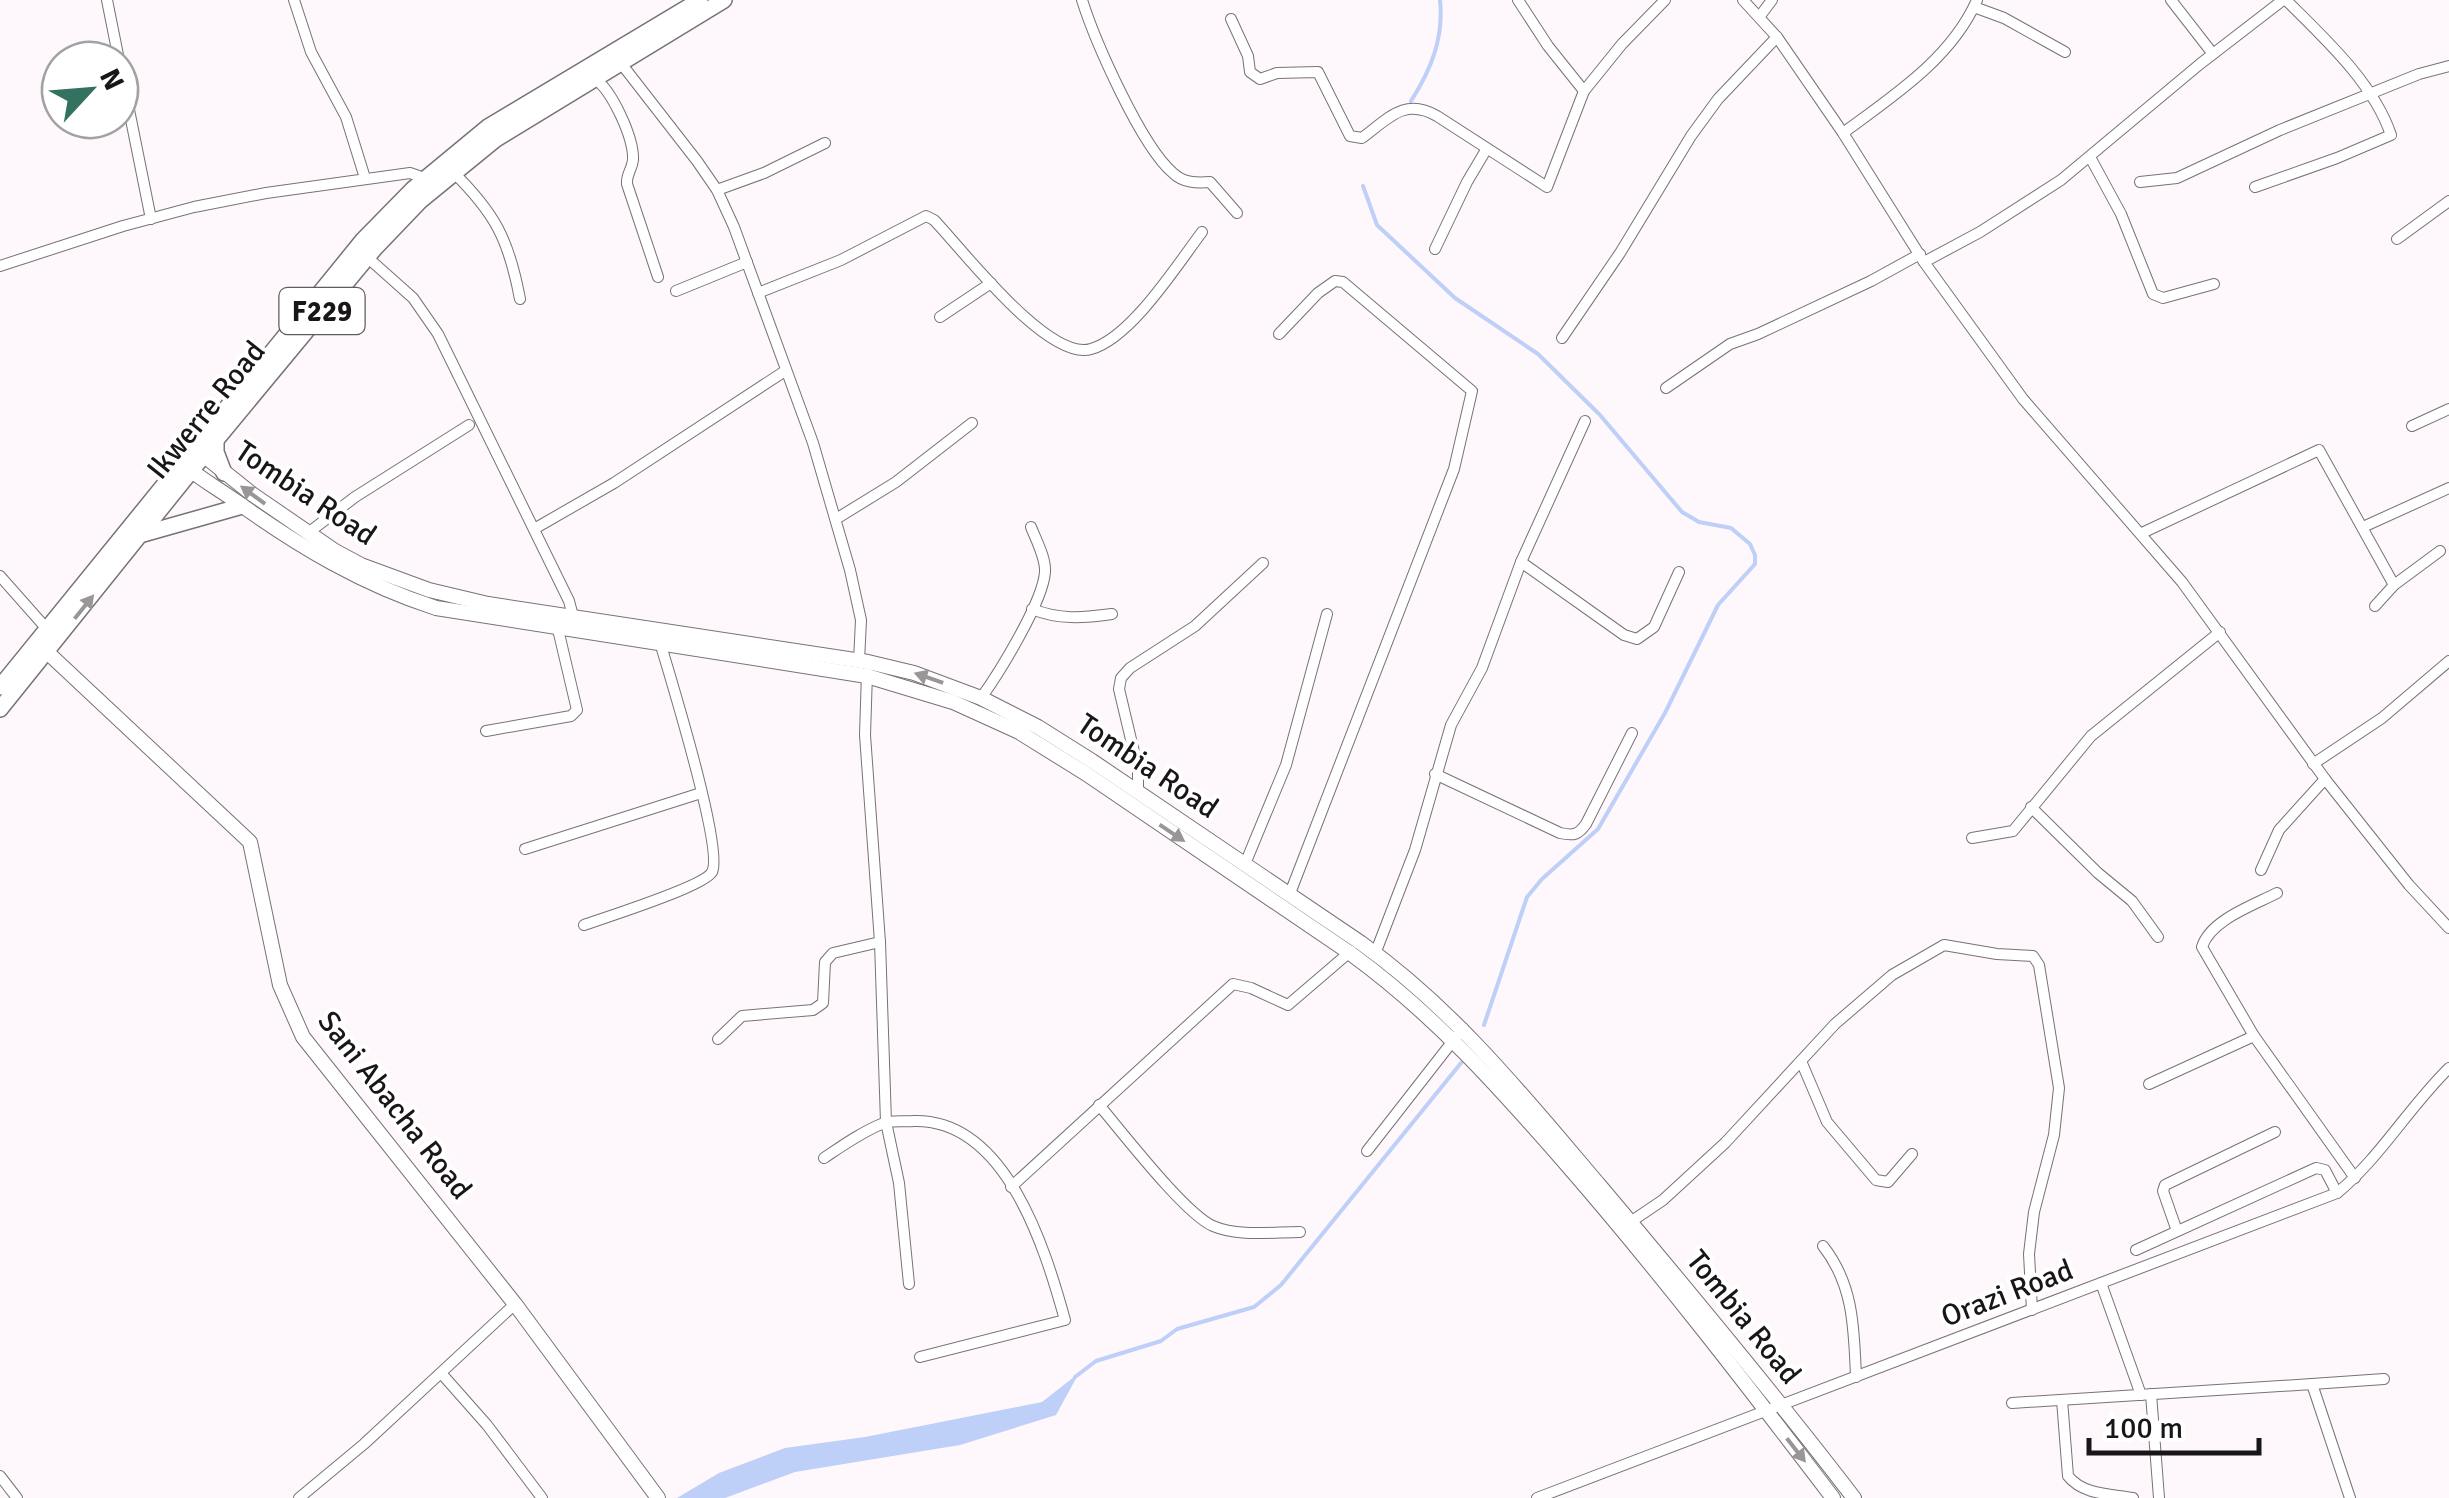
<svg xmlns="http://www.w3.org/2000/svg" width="2449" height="1498" font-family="Signika,sans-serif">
<rect width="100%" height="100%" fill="#fef8fd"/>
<polygon fill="#becff8" points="1079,1373 1056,1415 960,1445 795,1472 725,1498 677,1498 719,1473 785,1448 865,1437 1042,1402"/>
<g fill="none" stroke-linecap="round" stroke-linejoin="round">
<g stroke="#becff8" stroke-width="4">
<path d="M1411,101C1431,70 1444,38 1440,0"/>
<polyline points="1363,186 1377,225 1455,298 1538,354 1600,415 1682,512 1699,522 1731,528 1750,544 1755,555 1755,564 1718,605 1665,713 1598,829 1542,879 1527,897 1484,1025"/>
<polyline points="1075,1377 1096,1361 1161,1341 1177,1329 1254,1307 1281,1285 1461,1063"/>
</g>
<g stroke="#777276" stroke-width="12">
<g id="street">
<polyline points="107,0 119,60"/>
<polyline points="294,0 311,52 346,117 365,178"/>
<path d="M1082,0C1095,41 1141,146 1173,173C1183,183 1197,183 1210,182L1237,213"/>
<polyline points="1518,0 1548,46 1584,91"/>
<polyline points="1743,0 1777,37 1843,133 1924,262 2023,399 2182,582 2325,779 2409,885 2449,928"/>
<polyline points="2171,0 2213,54"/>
<polyline points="1974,7 2004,18 2065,52"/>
<polyline points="1760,16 1772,0"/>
<path d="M1231,19L1248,56L1250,72L1260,79L1277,73L1318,72L1350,136L1362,138C1388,119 1404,97 1437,116L1547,187L1584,91L1622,44L1665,0"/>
<polyline points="620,62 697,161 717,190 734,227 813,443 850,570 861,620 859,661"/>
<polyline points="120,65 151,219"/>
<path d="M594,78C612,90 634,138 633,160C632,170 626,174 627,184L658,277"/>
<path d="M1843,133C1893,96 1951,59 1977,0"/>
<polyline points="2090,157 2121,214 2153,294 2163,298 2214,284"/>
<path d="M453,172C495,213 509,240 520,299"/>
<polyline points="2140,182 2177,178 2280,130 2419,74 2449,66"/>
<path d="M2255,187L2337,158L2391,135C2373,82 2324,38 2286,0"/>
<polyline points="717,190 764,173 825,143"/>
<polyline points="2397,239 2449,201"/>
<polyline points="1435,249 1467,182 1486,150"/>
<polyline points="367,257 413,298 438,334 569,601 574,620"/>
<polyline points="1924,262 1980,232 2061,180 2200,64 2283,0"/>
<polyline points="0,266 123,226 194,207 266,193 410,173 430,180"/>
<polyline points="676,291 747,262"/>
<path d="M758,293L841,260L926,216L934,220C962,249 1048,362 1091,349C1131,338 1177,265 1202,232"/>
<polyline points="940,317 991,283"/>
<polyline points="1279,334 1318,293 1335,281 1343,282 1472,391 1454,469 1289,896"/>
<polyline points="1562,338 1620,253 1691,136 1718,99 1777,37"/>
<polyline points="1666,388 1730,344 1758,334 1871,281 1920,254"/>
<polyline points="2412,426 2449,409"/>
<polyline points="836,519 896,482 972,423"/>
<polyline points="2363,527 2449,488"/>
<polyline points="534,529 614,483 785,371"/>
<polyline points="308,533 355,497 469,425"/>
<polyline points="2142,533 2319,450 2394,585"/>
<polyline points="1521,562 1624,635 1637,639 1654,627 1679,572"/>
<polyline points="0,576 46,628"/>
<polyline points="2375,606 2394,585 2440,551"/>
<path d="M1032,609C1059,620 1083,618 1112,614"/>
<polyline points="867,673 865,735 880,942 886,1122 899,1183 909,1284"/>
<path d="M981,698C999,673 1043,602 1045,572C1046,558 1036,540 1031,527"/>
<polyline points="486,731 571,716 577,710 557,625"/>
<polyline points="2313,764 2382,718 2449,661"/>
<path d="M1435,774L1560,833C1574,836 1578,835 1586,824L1632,733"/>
<polyline points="1138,792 1138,769 1119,689 1121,678 1130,668 1195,626 1263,563"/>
<polyline points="2031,807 2098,873 2132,901 2158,937"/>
<polyline points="1972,838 2013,831 2091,736 2220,632"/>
<polyline points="525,849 701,793"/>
<polyline points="1245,864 1286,765 1327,614"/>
<polyline points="2261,870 2279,830 2325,779"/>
<path d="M2277,893C2254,905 2210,920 2202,947L2254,1036L2355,1178"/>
<path d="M584,925C604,918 705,886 712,872C724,850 669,673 659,639"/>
<polyline points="1375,954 1415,850 1451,725 1482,668 1521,562 1585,421"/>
<polyline points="718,1039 742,1016 813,1010 823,1003 825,962 833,953 880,942"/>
<polyline points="1801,1061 1827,1122 1876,1180 1888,1182 1912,1154"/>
<polyline points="2149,1084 2254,1036"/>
<path d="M1099,1105C1122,1132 1185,1214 1213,1226C1238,1237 1273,1232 1300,1232"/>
<polyline points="1367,1151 1463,1028"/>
<path d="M824,1158C842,1146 863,1131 884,1123C892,1120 905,1122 914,1121C1006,1119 1045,1248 1065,1320L920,1357"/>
<polyline points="1011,1187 1233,984 1251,988 1288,1005 1351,951"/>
<polyline points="1626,1225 1663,1200 1725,1143 1835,1024 1892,975 1944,945 1997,954 2033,956 2039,965 2059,1088 2054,1135 2034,1212 2029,1254 2032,1310"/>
<polyline points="2177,1231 2163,1191 2165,1185 2275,1132"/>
<path d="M1823,1246C1854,1285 1854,1330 1856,1377"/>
<polyline points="2136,1250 2316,1168 2325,1170 2337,1193"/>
<polyline points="2101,1283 2141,1395"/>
<polyline points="441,1373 487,1425 542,1498"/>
<polyline points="2312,1384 2384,1379"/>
<polyline points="2151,1394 2159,1498"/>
<path d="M2062,1400L2068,1476C2083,1495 2111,1494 2133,1498"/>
<polyline points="2012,1403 2312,1384 2350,1498"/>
<polyline points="0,1476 17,1498"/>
<polyline points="299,1498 364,1444 515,1304"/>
<path d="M1537,1498L2337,1193C2380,1158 2409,1107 2449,1068"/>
</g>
</g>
<g stroke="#777276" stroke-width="16">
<g id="secondary">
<path d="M197,450L252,494L335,551L361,565L429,590L488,604L868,662L914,673L981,698L1038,727L1092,761L1361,943C1455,1010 1525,1098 1600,1186C1686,1288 1772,1391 1854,1498"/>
<path d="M185,466C201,479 220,490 237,502C300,547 362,584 436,608L867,676L953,702L1019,732L1085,773L1350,953C1434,1014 1499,1087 1567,1165C1660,1272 1747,1385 1833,1498"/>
<polyline points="47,652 250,842 280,985 303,1037 515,1304 658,1498"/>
</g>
</g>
<g stroke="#777276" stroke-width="18">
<g id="primary">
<polyline points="216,440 216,452 224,473"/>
<polyline points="143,534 242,506"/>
<polyline points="0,687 363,240 413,189 488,127 700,0"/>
<polyline points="0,709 216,440 375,248 420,201 496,139 724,0"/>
</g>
</g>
<use href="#street" stroke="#fff" stroke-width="10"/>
<use href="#secondary" stroke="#fff" stroke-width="14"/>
<use href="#primary" stroke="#fff" stroke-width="15"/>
</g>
<defs><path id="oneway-solid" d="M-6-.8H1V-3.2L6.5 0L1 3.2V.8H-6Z" transform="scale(2.5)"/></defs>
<g fill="#989697">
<use href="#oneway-solid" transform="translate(253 495) rotate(-144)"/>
<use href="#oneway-solid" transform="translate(84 607) rotate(-51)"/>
<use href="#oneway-solid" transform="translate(929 678) rotate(-161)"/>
<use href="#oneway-solid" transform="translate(1172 833) rotate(34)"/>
<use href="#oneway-solid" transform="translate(1796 1450) rotate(52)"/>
</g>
<g text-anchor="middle" stroke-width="8" stroke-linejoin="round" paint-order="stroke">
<rect fill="#fff" stroke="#5e5c5d" stroke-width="2.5" x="279.5" y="288" width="85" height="46" rx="8"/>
<g font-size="28" font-weight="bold" fill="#191618">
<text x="322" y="321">F229</text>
</g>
<g font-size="30" fill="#191618" stroke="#fff">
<text transform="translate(206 410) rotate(-51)" y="10">Ikwerre Road</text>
<text transform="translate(306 493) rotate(34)" y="10">Tombia Road</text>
<text transform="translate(1148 766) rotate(34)" y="10">Tombia Road</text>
<text transform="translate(395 1105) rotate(52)" y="10">Sani Abacha Road</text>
<text transform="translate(2007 1293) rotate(-21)" y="10">Orazi Road</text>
<text transform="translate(1744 1317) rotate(51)" y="10">Tombia Road</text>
</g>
</g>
<g transform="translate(90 90) rotate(64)"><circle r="48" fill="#ffffff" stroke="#a3a2a3" stroke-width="2.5"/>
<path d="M0-8L18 38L0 25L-18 38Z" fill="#337260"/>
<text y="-15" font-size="28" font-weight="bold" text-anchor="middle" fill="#191618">N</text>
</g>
<path d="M2089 1438v15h170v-15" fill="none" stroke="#191618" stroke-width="5"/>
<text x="2104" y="1438" font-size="30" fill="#191618" stroke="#ffffff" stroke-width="8" paint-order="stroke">100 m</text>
</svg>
